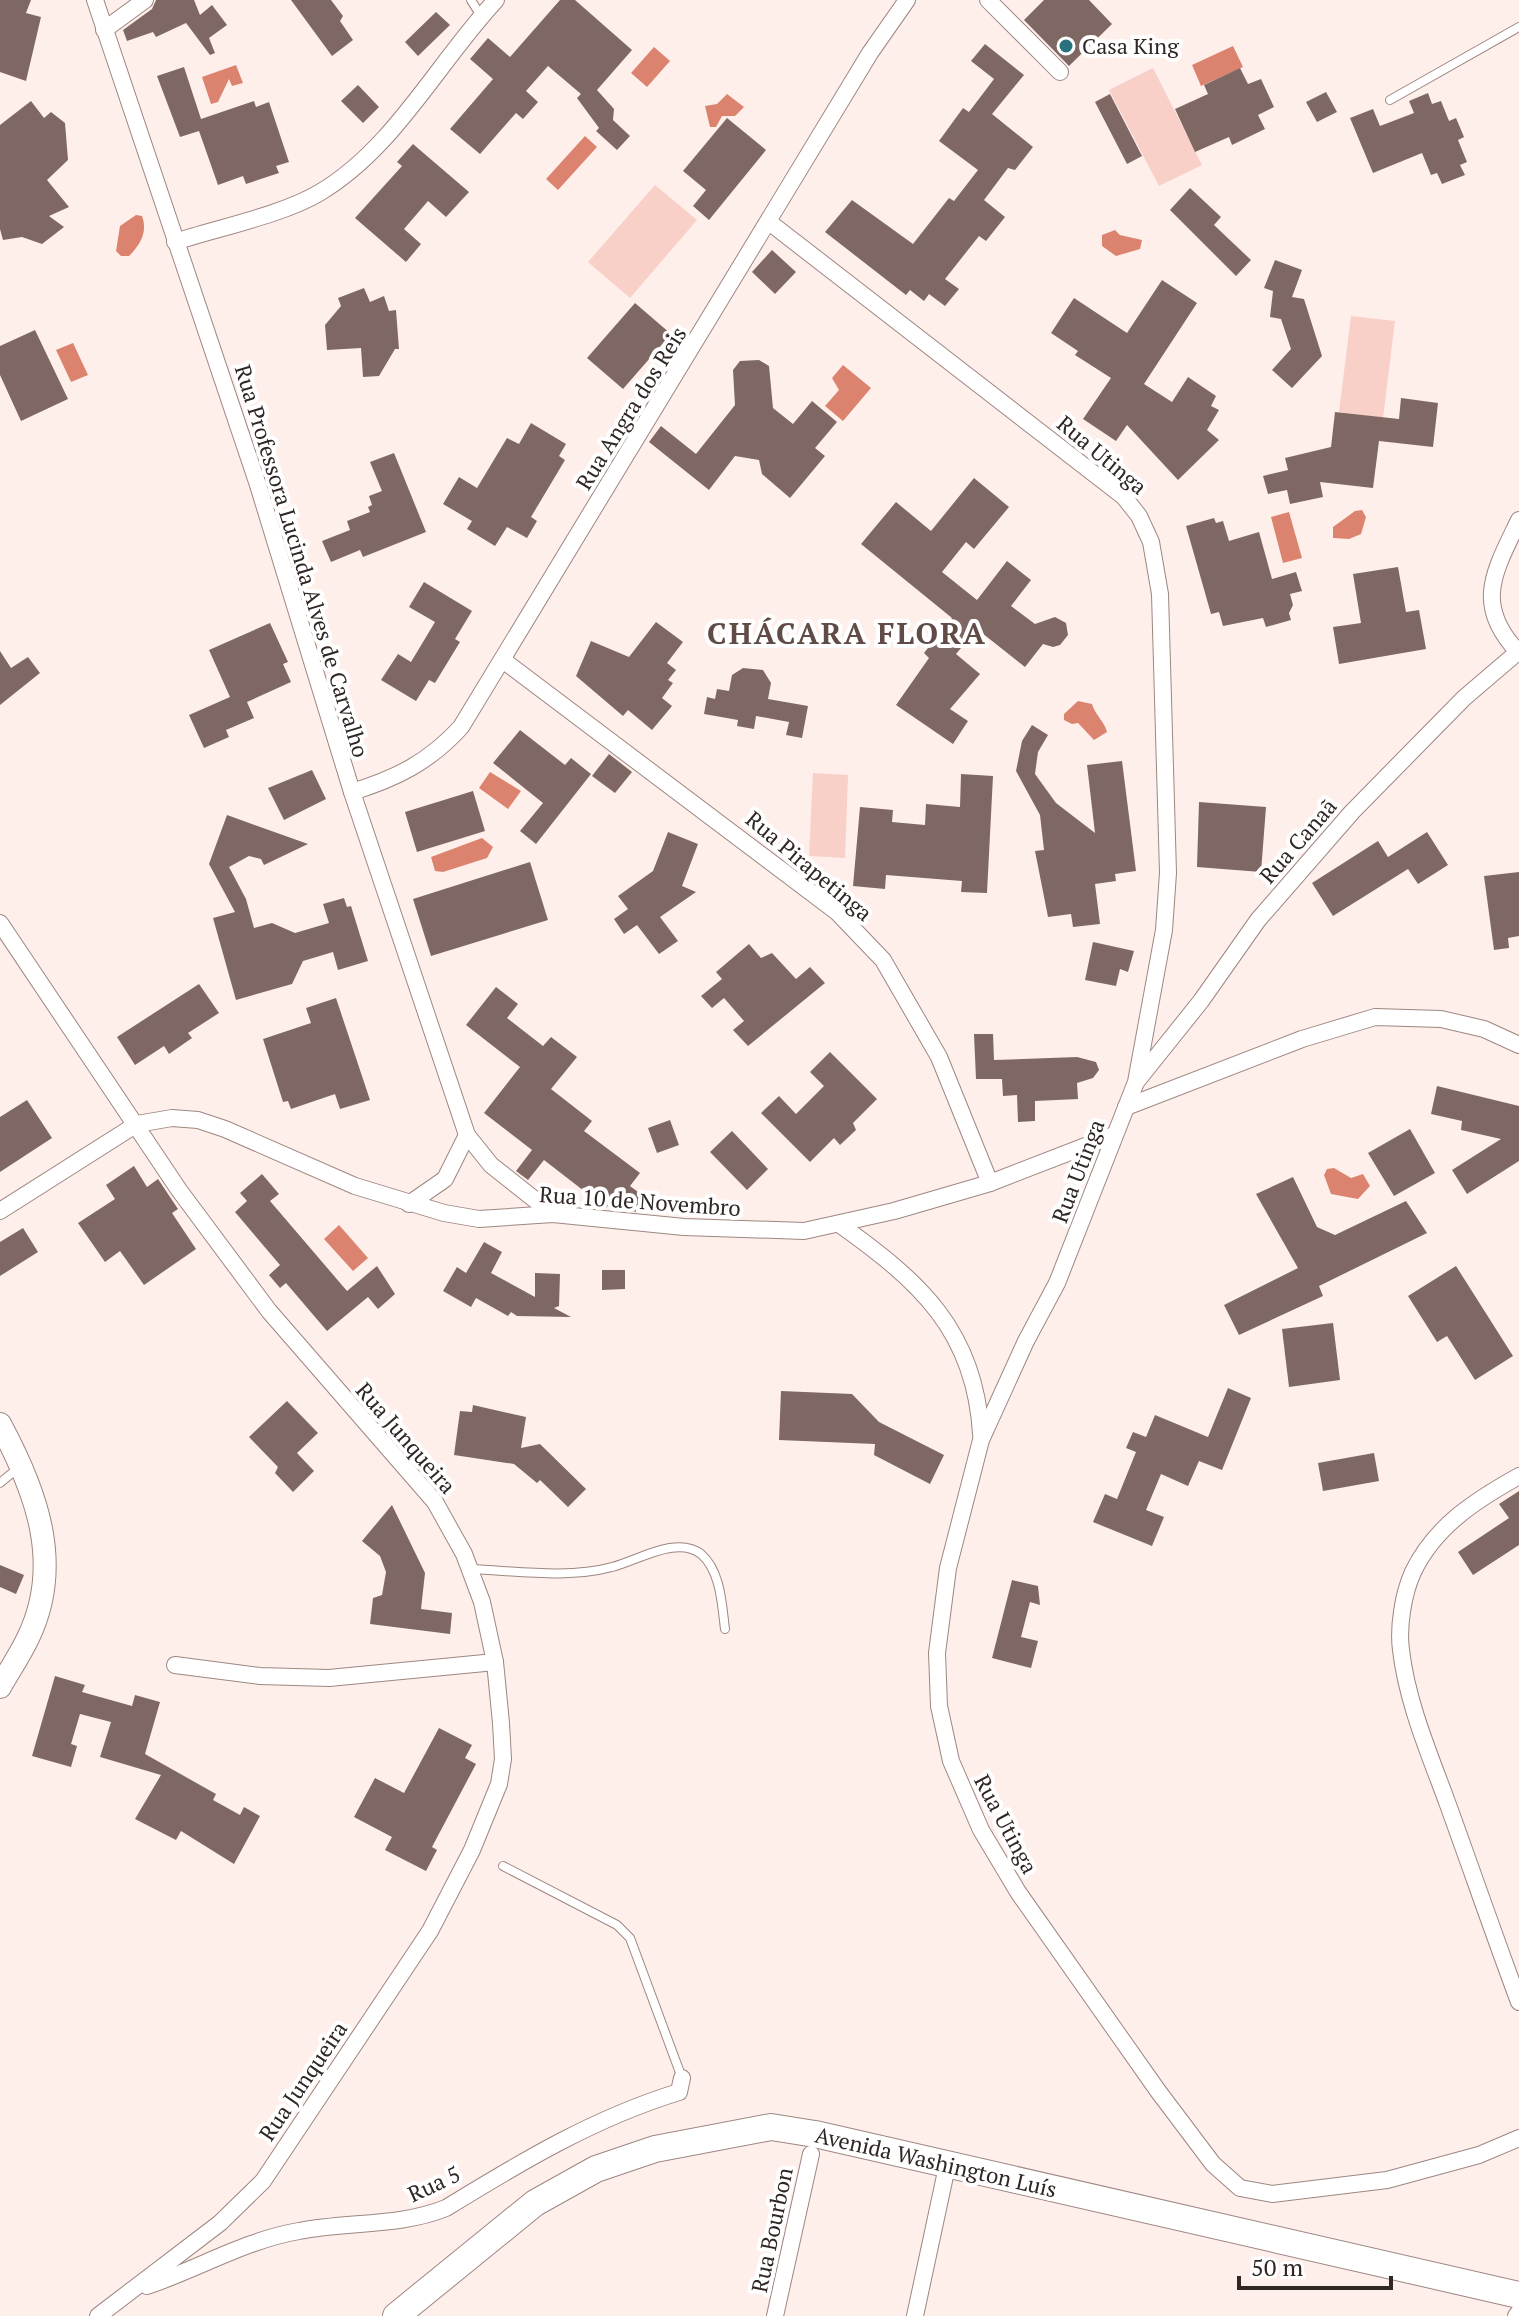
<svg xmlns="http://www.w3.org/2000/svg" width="1519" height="2316" font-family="'PT Serif',serif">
<rect width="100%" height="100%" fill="#ffefeb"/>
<g fill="#f9d0c7">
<polygon points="1153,68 1202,165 1159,186 1109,90"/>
<polygon points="655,185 697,220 630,298 588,262"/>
<polygon points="1351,316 1395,321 1383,418 1339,412"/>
<polygon points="813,773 848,775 845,858 809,856"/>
</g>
<g fill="#dc8370">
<polygon points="1233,46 1243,67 1201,86 1192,65"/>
<polygon points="654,47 670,61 647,87 631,73"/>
<polygon points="236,65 243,83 232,86 229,79 218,102 211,104 202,77"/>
<polygon points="727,94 744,107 735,116 722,116 716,127 710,127 705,106 717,104"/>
<polygon points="585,136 597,147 558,190 546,179"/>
<path d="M136,215L142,216C148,232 140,245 129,256H121L116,251L120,226Z"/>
<polygon points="1115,230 1120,235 1142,240 1140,249 1116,256 1102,246 1102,235"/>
<polygon points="73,343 88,375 71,382 56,350"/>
<polygon points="843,365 871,388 843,421 825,406 839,390 832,378"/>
<polygon points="1362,510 1366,517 1361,534 1349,539 1333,538 1333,527 1355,511"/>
<polygon points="1289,512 1302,558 1283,563 1271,517"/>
<path d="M1078,701L1092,704C1095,715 1105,722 1107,732L1094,740L1078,723L1072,724L1064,720V714Z"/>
<polygon points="490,772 521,791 508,809 479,788"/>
<polygon points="482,838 493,847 487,858 443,872 435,871 431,857"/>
<polygon points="1334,1168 1351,1178 1363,1174 1370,1186 1358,1199 1331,1194 1324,1175 1327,1169"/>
<polygon points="339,1225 368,1258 353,1271 324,1239"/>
</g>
<g fill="#7f6863">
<polygon points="0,0 31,0 26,13 41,17 26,81 0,72"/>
<polygon points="156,0 194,0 200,15 212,5 227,25 209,38 215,53 210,55 186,23 156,37 153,32 127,41 123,30 152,9"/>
<polygon points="291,0 331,0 343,16 340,21 353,40 332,56"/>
<polygon points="560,0 575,0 632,50 597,90 614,109 613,120 630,136 617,150 596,131 599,128 577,98 581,94 548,66 526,91 538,102 523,119 516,113 480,154 450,129 493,79 470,59 488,38 510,57"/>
<polygon points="1044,0 1089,0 1112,24 1069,66 1024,20"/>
<polygon points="436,12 450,25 418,56 405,42"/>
<polygon points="985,44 1024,75 992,114 1033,147 1015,170 1008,168 984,200 1005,217 986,241 979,236 945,279 959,289 945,306 929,294 924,301 910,290 906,295 825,232 852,200 913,244 949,198 954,201 978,170 939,141 963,108 969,112 994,79 971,61"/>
<polygon points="184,67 201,119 254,101 256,107 269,102 289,162 276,166 279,173 246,184 243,176 218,185 199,131 180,137 157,76"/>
<polygon points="1240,68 1248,84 1261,79 1274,107 1258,115 1265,129 1232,145 1229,137 1195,152 1175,109 1208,94 1204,85"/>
<polygon points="358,85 379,107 363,123 341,101"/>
<polygon points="1326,92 1337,112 1317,122 1306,102"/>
<polygon points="1428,93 1432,104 1441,101 1449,121 1456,118 1464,137 1458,140 1467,162 1460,165 1465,175 1442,184 1437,173 1431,175 1422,153 1373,173 1350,118 1373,109 1380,126 1414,113 1409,101"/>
<polygon points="1110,94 1142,156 1127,164 1095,102"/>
<polygon points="31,101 44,118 51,112 65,123 68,160 47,180 69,207 49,216 64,227 42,244 22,237 3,240 0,229 0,125"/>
<polygon points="727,118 766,150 709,220 693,206 706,190 683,171"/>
<polygon points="413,144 469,192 446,217 428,201 404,229 421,244 406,262 355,218 402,166 397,162"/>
<polygon points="1190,188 1221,217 1214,225 1251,260 1236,276 1170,210"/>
<polygon points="772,250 796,272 775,294 752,272"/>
<polygon points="1275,260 1302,270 1292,297 1304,299 1322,356 1292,388 1272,370 1291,349 1281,319 1270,317 1273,291 1264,288"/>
<polygon points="1162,280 1197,303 1144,384 1172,402 1188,377 1216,396 1211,406 1219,410 1207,430 1219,440 1178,480 1127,425 1116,441 1083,419 1111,378 1075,355 1078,351 1051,333 1074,298 1127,333"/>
<polygon points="364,288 370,302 384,296 389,311 396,310 399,349 395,349 379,376 363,377 361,348 327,350 325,325 341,306 338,298"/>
<polygon points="635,303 671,334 623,389 587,358"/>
<polygon points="35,330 68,399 21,421 0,375 0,346"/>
<polygon points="759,360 769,366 773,408 793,424 812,401 837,422 815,448 825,456 790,498 762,474 759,460 735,456 709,490 649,442 661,426 696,454 735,405 733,370 740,361"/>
<polygon points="1401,398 1438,403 1433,447 1379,441 1373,488 1320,482 1323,497 1290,504 1287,490 1268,494 1263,476 1288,470 1285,458 1331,447 1335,412 1399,419"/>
<polygon points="531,423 566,444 559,456 565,460 531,517 537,521 527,538 507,527 495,546 467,529 472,521 443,504 459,477 477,488 507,438 519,444"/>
<polygon points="394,453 426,532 363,557 360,550 331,562 322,541 350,530 347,521 370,512 368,507 372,505 369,496 382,491 370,462"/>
<polygon points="974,478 1009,507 974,549 966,542 942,572 977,600 1007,561 1031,580 1011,606 1035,624 1055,617 1066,623 1068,635 1060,645 1053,647 1043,644 1025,667 977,629 956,654 980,674 950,709 968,721 953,744 896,705 929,658 924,653 952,618 861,544 896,502 931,531"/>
<polygon points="1214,518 1216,523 1223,521 1229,541 1259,532 1272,579 1296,572 1302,591 1290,594 1293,605 1289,613 1291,620 1266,627 1263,618 1223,626 1219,612 1211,614 1186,526"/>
<polygon points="1398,567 1406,612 1419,610 1426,649 1339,664 1333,627 1361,623 1353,574"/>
<polygon points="424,582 472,611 455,639 460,642 435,683 429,680 416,701 381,680 398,654 411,662 435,622 409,607"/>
<polygon points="656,622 683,642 667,663 676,670 668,680 673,683 662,698 672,706 652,730 628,710 623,716 576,676 591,641 629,657"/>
<polygon points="270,623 288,662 283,664 291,682 247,702 254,718 226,730 229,737 204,748 189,715 230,697 209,650"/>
<polygon points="0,651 11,668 28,657 40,673 0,705"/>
<polygon points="743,668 763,670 771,683 768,699 808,706 802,738 786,735 789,722 756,716 754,729 737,726 738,720 704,714 707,697 715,699 717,689 729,691 732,675"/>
<polygon points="1032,725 1048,735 1038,752 1035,774 1056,803 1095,833 1087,765 1122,761 1136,871 1115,874 1116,881 1095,884 1100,924 1073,927 1071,914 1048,917 1035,851 1044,850 1040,815 1016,771 1022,741"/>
<polygon points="520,730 565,765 571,758 591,774 536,844 520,831 543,803 493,763"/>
<polygon points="609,754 632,772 615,793 592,776"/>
<polygon points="312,770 326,799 284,820 268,788"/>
<polygon points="961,774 993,776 987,893 961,892 962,881 886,875 885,889 853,886 860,807 893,810 892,822 925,825 926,804 960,807"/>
<polygon points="473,791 485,831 417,852 405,812"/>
<polygon points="1199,802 1266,807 1261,872 1197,867"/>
<polygon points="227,815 308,844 264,865 261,859 249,856 229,867 246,899 254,928 272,923 295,933 329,923 323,904 344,898 347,907 351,906 368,961 338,970 333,952 303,961 292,984 236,1000 213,918 235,912 209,864"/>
<polygon points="668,832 698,844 682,886 696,892 660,917 678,941 659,954 637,925 624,934 614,919 628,909 618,896 653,871"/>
<polygon points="1427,832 1448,865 1418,884 1408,869 1333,916 1312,883 1378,841 1388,857"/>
<polygon points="530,862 548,920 431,956 413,899"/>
<polygon points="1519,872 1519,936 1508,938 1509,948 1494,950 1484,876"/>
<polygon points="1093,942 1134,951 1128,972 1120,969 1116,986 1085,980"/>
<polygon points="749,944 761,958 772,953 796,979 810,967 825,983 748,1046 733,1030 744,1021 724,998 712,1008 701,996 722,979 716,972"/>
<polygon points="199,984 219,1013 188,1033 192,1038 169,1054 164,1046 135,1065 117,1037"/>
<polygon points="496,987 518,1004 507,1018 543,1046 551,1037 577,1057 551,1089 592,1121 584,1131 640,1173 630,1186 649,1200 640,1212 630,1211 614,1198 606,1208 544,1160 528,1180 516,1171 532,1150 484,1113 520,1067 466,1025"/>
<polygon points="336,998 370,1100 340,1109 335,1094 291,1109 288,1101 283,1102 263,1039 311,1023 306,1008"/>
<polygon points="974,1034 993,1034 994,1060 1077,1057 1096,1062 1099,1070 1093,1078 1077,1083 1078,1099 1035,1101 1035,1121 1018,1122 1017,1095 1003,1096 1002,1079 976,1079"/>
<polygon points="830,1052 877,1099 853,1123 856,1130 840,1145 834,1138 810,1162 761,1113 779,1096 796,1114 824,1086 810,1072"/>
<polygon points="1437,1086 1519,1106 1519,1161 1467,1194 1452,1170 1501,1139 1461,1130 1462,1121 1431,1114"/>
<polygon points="27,1100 52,1138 0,1172 0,1117"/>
<polygon points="670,1120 679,1145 657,1153 648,1128"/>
<polygon points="1410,1129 1435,1173 1394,1196 1368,1153"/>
<polygon points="732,1131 768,1169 747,1190 710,1152"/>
<polygon points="134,1166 147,1187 158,1179 178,1209 172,1213 196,1249 144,1285 120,1251 105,1262 78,1223 115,1199 106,1185"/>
<polygon points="262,1174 279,1194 270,1201 347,1291 377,1266 395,1294 378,1309 368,1297 327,1331 286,1283 280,1288 269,1275 280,1265 235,1212 247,1201 240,1193"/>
<polygon points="1293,1177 1317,1227 1335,1235 1406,1201 1427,1233 1319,1286 1323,1296 1239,1335 1224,1305 1298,1268 1256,1194"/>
<polygon points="23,1228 38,1252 0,1276 0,1242"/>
<polygon points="484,1242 502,1252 491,1273 535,1297 535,1273 560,1274 559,1306 554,1308 571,1317 517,1316 511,1312 508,1316 476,1298 471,1307 443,1291 457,1267 466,1273"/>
<polygon points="1456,1266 1513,1356 1475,1380 1447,1336 1437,1342 1408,1296"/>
<polygon points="602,1270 625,1270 625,1289 602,1290"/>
<polygon points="1333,1323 1340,1380 1289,1387 1282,1329"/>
<polygon points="1228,1388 1251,1398 1222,1470 1199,1461 1188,1486 1161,1474 1146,1510 1164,1517 1152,1546 1093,1522 1105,1494 1117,1499 1136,1452 1126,1448 1133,1432 1146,1437 1155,1415 1208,1437"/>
<polygon points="781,1391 852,1394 879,1422 944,1455 930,1484 874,1455 875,1444 779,1440"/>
<polygon points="287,1401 318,1433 297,1453 314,1471 293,1492 275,1473 278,1467 249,1437"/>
<polygon points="473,1405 526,1417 521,1448 540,1444 586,1489 568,1507 540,1480 537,1483 514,1464 454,1455 460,1411 472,1412"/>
<polygon points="1374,1453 1379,1481 1323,1491 1318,1463"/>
<polygon points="1519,1491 1519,1545 1473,1575 1458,1552 1509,1518 1499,1504"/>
<polygon points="392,1505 425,1573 421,1609 452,1613 450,1634 370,1624 373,1598 382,1595 386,1572 380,1556 362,1541"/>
<polygon points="0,1565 24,1575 16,1594 0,1587"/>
<polygon points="1012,1580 1038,1586 1040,1605 1030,1602 1021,1637 1038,1641 1031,1668 992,1658"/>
<polygon points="55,1676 85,1685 82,1692 132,1706 135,1695 160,1702 145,1754 216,1794 213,1800 240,1815 244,1807 260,1816 234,1864 181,1831 176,1840 135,1819 161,1775 100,1757 111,1722 80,1714 71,1744 77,1746 71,1767 32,1756"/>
<polygon points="439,1728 472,1745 465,1758 476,1764 432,1847 437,1850 426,1871 385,1850 392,1837 354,1817 375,1778 404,1793"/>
</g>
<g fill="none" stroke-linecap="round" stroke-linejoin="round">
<g stroke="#9e8681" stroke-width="10">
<g id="lane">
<polyline points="471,0 481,16"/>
<polyline points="1390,100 1519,27"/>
<polyline points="0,1483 18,1468"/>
<path d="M471,1569C517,1571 568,1579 612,1567C637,1561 677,1535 701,1554C721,1571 722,1606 725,1629"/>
<polyline points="503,1866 617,1925 630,1938 682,2078"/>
</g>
</g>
<g stroke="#9e8681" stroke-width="18">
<g id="street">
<polyline points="95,0 258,485 352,792 467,1135 491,1165 553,1214"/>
<polyline points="988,0 1060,72"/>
<polyline points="104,30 145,0"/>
<polyline points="769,222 1124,497 1139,516 1151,542 1160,594 1168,873 1164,930 1136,1082 1057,1283 1026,1341 981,1440 948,1568 937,1653 939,1706 951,1761 981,1830 1018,1892 1158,2091 1213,2164 1240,2188 1272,2194 1387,2180 1479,2155 1519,2138"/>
<path d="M175,242C217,228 282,215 319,193C394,149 438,62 496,0"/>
<path d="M1519,520C1494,572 1473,605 1519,653"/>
<polyline points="504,661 837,912 883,960 939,1057 990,1183"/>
<path d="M352,792C397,778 429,762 461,727L870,53L907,0"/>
<polyline points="0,923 179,1190 269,1311 435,1502 464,1554 482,1602 495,1662 501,1723 503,1759 499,1784 472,1850 430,1931 263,2181 220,2223 98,2316"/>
<polyline points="1137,1081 1201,1001 1258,920 1352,812 1464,698 1519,651"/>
<polyline points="1126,1107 1302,1039 1375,1017 1441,1019 1484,1029 1519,1045"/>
<polyline points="409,1204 445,1179 467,1135"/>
<polyline points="0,1211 137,1124 172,1118 198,1120 225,1129 355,1186 444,1213 479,1219 553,1214 684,1227 804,1231 894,1211 990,1183 1114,1135"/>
<path d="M839,1224C919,1281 975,1330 981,1434"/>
<path d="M1519,1476C1476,1500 1435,1526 1413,1572C1403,1594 1398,1627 1401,1650C1407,1702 1429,1753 1447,1802C1471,1868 1494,1935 1519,2002"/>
<polyline points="175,1665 260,1676 329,1678 495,1662"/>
<path d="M147,2286C198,2269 246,2240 299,2231C348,2221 399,2227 446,2208C521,2162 594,2118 679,2092L682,2078"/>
<polyline points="775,2316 811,2154"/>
<polyline points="915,2316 945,2176"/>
<polyline points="1516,2316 1519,2312"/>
</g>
</g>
<g stroke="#9e8681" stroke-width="24">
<path id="secondary" d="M0,1424C36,1491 64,1564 28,1638C20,1655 9,1671 0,1687"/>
</g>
<g stroke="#9e8681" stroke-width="28">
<polyline id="primary" points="396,2316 535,2203 596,2169 655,2149 771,2127 815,2134 1519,2295"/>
</g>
<use href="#lane" stroke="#fff" stroke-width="8"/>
<use href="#street" stroke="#fff" stroke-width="16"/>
<use href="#secondary" stroke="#fff" stroke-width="22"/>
<use href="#primary" stroke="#fff" stroke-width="26"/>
</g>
<circle fill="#2a717e" stroke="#fff" stroke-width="3" cx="1066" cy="46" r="8"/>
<g text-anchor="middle" stroke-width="8" stroke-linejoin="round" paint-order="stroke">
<g font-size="22" fill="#302624" stroke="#fff" text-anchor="start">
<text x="1082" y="54">Casa King</text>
</g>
<g font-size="22" fill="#302624" stroke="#fff">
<text transform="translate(631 408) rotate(-58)" y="8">Rua Angra dos Reis</text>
<text transform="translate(1102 455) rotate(40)" y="8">Rua Utinga</text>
<text transform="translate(302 561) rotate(73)" y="8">Rua Professora Lucinda Alves de Carvalho</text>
<text transform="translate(1298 841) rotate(-49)" y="8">Rua Canaã</text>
<text transform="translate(809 866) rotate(40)" y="8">Rua Pirapetinga</text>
<text transform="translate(1078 1171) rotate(-69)" y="8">Rua Utinga</text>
<text transform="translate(640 1201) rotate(4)" y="8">Rua 10 de Novembro</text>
<text transform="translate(406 1438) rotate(49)" y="8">Rua Junqueira</text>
<text transform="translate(1006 1824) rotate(62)" y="8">Rua Utinga</text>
<text transform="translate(303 2081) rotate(-56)" y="8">Rua Junqueira</text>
<text transform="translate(936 2162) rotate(13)" y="8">Avenida Washington Luís</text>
<text transform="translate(434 2184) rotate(-25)" y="8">Rua 5</text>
<text transform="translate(772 2230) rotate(-78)" y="8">Rua Bourbon</text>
</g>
<g font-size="30" font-weight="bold" letter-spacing="2" fill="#604b46" stroke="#fff">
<text x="847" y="644">CHÁCARA FLORA</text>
</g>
</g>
<path d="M1239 2276v12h152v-12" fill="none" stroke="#302624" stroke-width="4"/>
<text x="1251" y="2276" font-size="24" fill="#302624" stroke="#ffffff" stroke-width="6" paint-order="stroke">50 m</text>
</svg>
